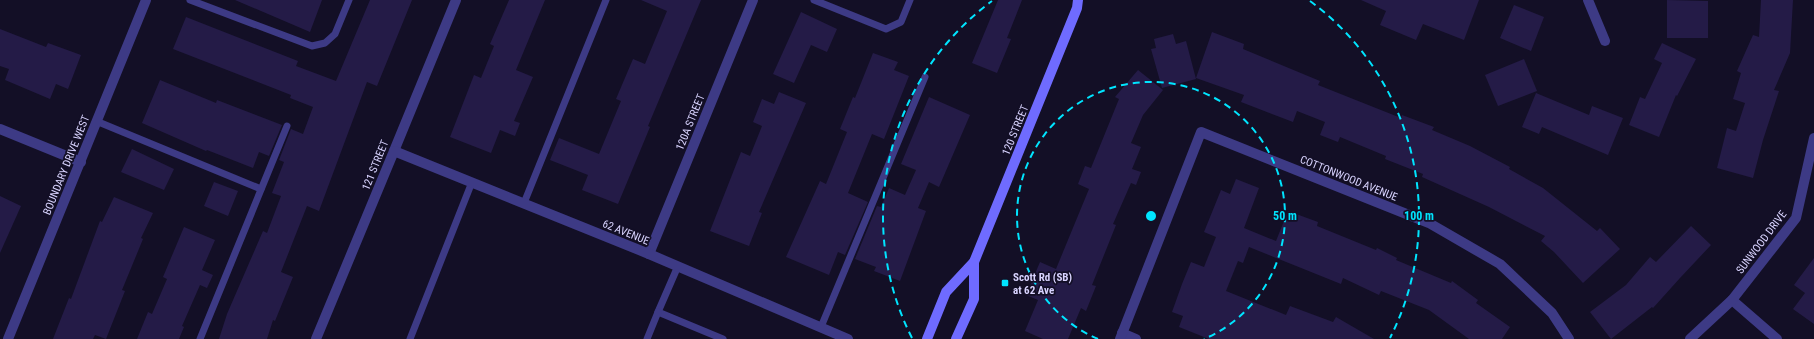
<svg xmlns="http://www.w3.org/2000/svg" width="1814" height="339" font-family="'Roboto Condensed',sans-serif">
<rect width="100%" height="100%" fill="#130f26"/>
<g fill="#241b47">
<polygon points="235,0 322,0 310,32"/>
<polygon points="370,0 412,0 377,86 367,82 319,211 307,206 281,272 293,277 275,321 273,320 267,339 219,339 227,314 263,231 267,233 281,196 272,193 284,162 279,160 291,129 303,134 313,107 290,98 291,95 173,49 186,17 298,61 296,66 336,81"/>
<polygon points="509,0 545,0 516,70 533,77 514,121 520,123 515,136 500,130 491,153 450,137 474,75 481,78 494,46 490,44"/>
<polygon points="641,0 701,0 648,126 650,127 618,204 582,190 588,175 550,160 559,138 599,154 621,101 616,99 633,59 645,64 667,11"/>
<polygon points="998,0 1022,0 1007,38 1011,39 997,73 972,63"/>
<polygon points="1361,0 1479,0 1464,40 1423,24 1416,40 1380,25 1386,11"/>
<polygon points="1667,0 1708,1 1708,38 1667,38"/>
<polygon points="1761,0 1793,0 1790,53 1774,90 1779,91 1763,140 1753,178 1717,168 1727,128 1736,131 1745,103 1733,99 1741,73 1737,71 1753,35 1759,37"/>
<polygon points="1514,5 1544,17 1531,51 1500,38"/>
<polygon points="801,12 837,29 827,52 811,45 794,83 773,74"/>
<polygon points="0,29 46,47 48,43 81,55 68,89 56,84 50,99 5,80 9,69 0,66"/>
<polygon points="1212,32 1244,44 1243,49 1320,81 1318,85 1401,118 1402,115 1434,127 1432,130 1470,146 1510,167 1509,169 1543,188 1597,231 1600,228 1620,249 1583,283 1554,252 1541,241 1545,236 1489,207 1422,177 1423,174 1385,159 1386,156 1340,137 1338,142 1320,135 1325,122 1297,111 1293,122 1241,102 1244,95 1196,78"/>
<polygon points="1173,34 1176,44 1186,41 1196,79 1162,88 1151,49 1156,48 1154,39"/>
<polygon points="1662,43 1696,59 1677,96 1676,95 1659,137 1629,125 1640,97 1645,99 1662,63 1654,59"/>
<polygon points="873,53 898,62 894,70 909,76 884,139 872,134 848,193 868,202 845,255 838,252 829,275 786,257 820,181 826,184 847,132 840,129 853,97 855,98"/>
<polygon points="1524,59 1537,91 1498,106 1485,75"/>
<polygon points="1138,70 1163,90 1143,115 1131,143 1141,147 1132,169 1141,172 1136,185 1131,183 1113,224 1116,225 1092,285 1096,286 1086,311 1081,308 1068,339 1043,339 1025,331 1038,300 1026,295 1040,262 1056,269 1089,189 1078,184 1085,166 1091,168 1119,99 1115,97"/>
<polygon points="160,80 216,103 217,100 282,125 269,156 259,152 253,168 207,150 206,151 142,123"/>
<polygon points="779,92 806,103 759,212 762,213 749,246 710,231 741,152 750,156 762,126 753,122 762,99 774,104"/>
<polygon points="1536,93 1589,115 1592,106 1623,118 1608,155 1542,127 1539,134 1522,127"/>
<polygon points="929,97 970,115 939,187 929,182 918,208 926,211 900,281 874,271 876,267 855,259 877,206 881,207 889,188 905,195 916,170 901,164"/>
<polygon points="132,149 174,169 164,190 121,172"/>
<polygon points="1236,179 1259,188 1244,228 1276,241 1288,211 1318,222 1317,226 1376,250 1377,248 1397,258 1396,260 1451,283 1452,281 1478,300 1476,303 1510,327 1502,339 1469,339 1429,310 1381,291 1379,295 1343,278 1341,284 1249,247 1243,263 1238,261 1226,291 1286,315 1290,306 1333,322 1336,317 1374,339 1209,339 1179,327 1183,316 1172,312 1182,284 1191,262 1204,267 1216,237 1204,232 1221,190 1230,194"/>
<polygon points="214,182 238,191 228,216 204,206"/>
<polygon points="0,196 21,206 0,253"/>
<polygon points="114,197 153,213 141,238 143,239 122,290 125,291 106,339 95,335 93,339 53,339 69,298 71,299 100,221 102,222"/>
<polygon points="1691,226 1711,245 1680,278 1653,308 1652,307 1611,339 1590,312 1626,285 1650,257 1656,262"/>
<polygon points="184,227 215,240 202,270 213,275 207,288 200,285 182,326 184,327 179,339 137,339 148,312 152,314 167,279 163,277"/>
<polygon points="1814,258 1814,324 1793,309 1805,293 1794,285"/>
</g>
<g fill="none" stroke-linecap="round" stroke-linejoin="round">
<g stroke="#3d3a85" stroke-width="7">
<polyline points="190,0 312,46 325,43 335,34 349,0"/>
<polyline points="814,0 886,29 901,22 910,0"/>
<polyline points="96,121 261,189"/>
<polyline points="524,203 606,0"/>
<polyline points="678,266 658,312 723,339"/>
<polyline points="821,327 925,77"/>
<polyline points="200,339 287,126"/>
<polyline points="410,339 472,182"/>
<polyline points="647,339 658,312"/>
</g>
<g stroke="#3d3a85" stroke-width="10">
<polyline points="1588,0 1605,41"/>
<polyline points="0,129 81,162"/>
<polyline points="394,151 456,0"/>
<polyline points="649,254 753,0"/>
<polyline points="1732,300 1777,339"/>
<polyline points="1122,333 1136,339"/>
<polyline points="8,339 146,0"/>
<polyline points="1120,339 1201,132 1429,223 1500,264 1552,313 1569,339"/>
<polyline points="1690,339 1732,300 1796,218 1814,138"/>
</g>
<polyline stroke="#3d3a85" stroke-width="10" points="316,339 394,151 649,254 848,339"/>
<g stroke="#6f6bff" stroke-width="10">
<polyline points="927,339 946,292 974,262 1077,8 1078,0"/>
<polyline points="956,339 974,299 974,262"/>
</g>
</g>
<g fill="none" stroke="#00e5ff" stroke-width="2" stroke-dasharray="7 5">
<path d="M1098 339A134 134 0 1 1 1204 339"/>
<path d="M912 338A268 268 0 0 1 992 1M1310 1A268 268 0 0 1 1390 338"/>
</g>
<rect fill="#00e5ff" stroke="#130f26" stroke-width="1.5" x="1001" y="279" width="8" height="8" rx="2"/>
<g text-anchor="middle" stroke-width="3.5" stroke-linejoin="round" paint-order="stroke">
<g font-size="11" fill="#d9d4ff" stroke="#130f26">
<text transform="translate(690 122) rotate(-68)" y="4">120A STREET</text>
<text transform="translate(1015 130) rotate(-68)" y="4">120 STREET</text>
<text transform="translate(66 165) rotate(-68)" y="4">BOUNDARY DRIVE WEST</text>
<text transform="translate(375 165) rotate(-68)" y="4">121 STREET</text>
<text transform="translate(1349 178) rotate(22)" y="4">COTTONWOOD AVENUE</text>
<text transform="translate(626 232) rotate(22)" y="4">62 AVENUE</text>
<text transform="translate(1761 242) rotate(-53)" y="4">SUNWOOD DRIVE</text>
</g>
<g font-size="11" font-weight="bold" fill="#d9d4ff" stroke="#130f26" text-anchor="start">
<text x="1013" y="281">Scott Rd (SB)<tspan x="1013" dy="13">at 62 Ave</tspan></text>
</g>
</g>
<circle cx="1151" cy="216" r="6" fill="#00e5ff" stroke="#130f26" stroke-width="2"/>
<g font-size="12" text-anchor="middle" font-weight="bold" fill="#00e5ff" stroke="#130f26" stroke-width="3.5" stroke-linejoin="round" paint-order="stroke">
<text x="1285" y="220">50 m</text>
<text x="1419" y="220">100 m</text>
</g>
</svg>
